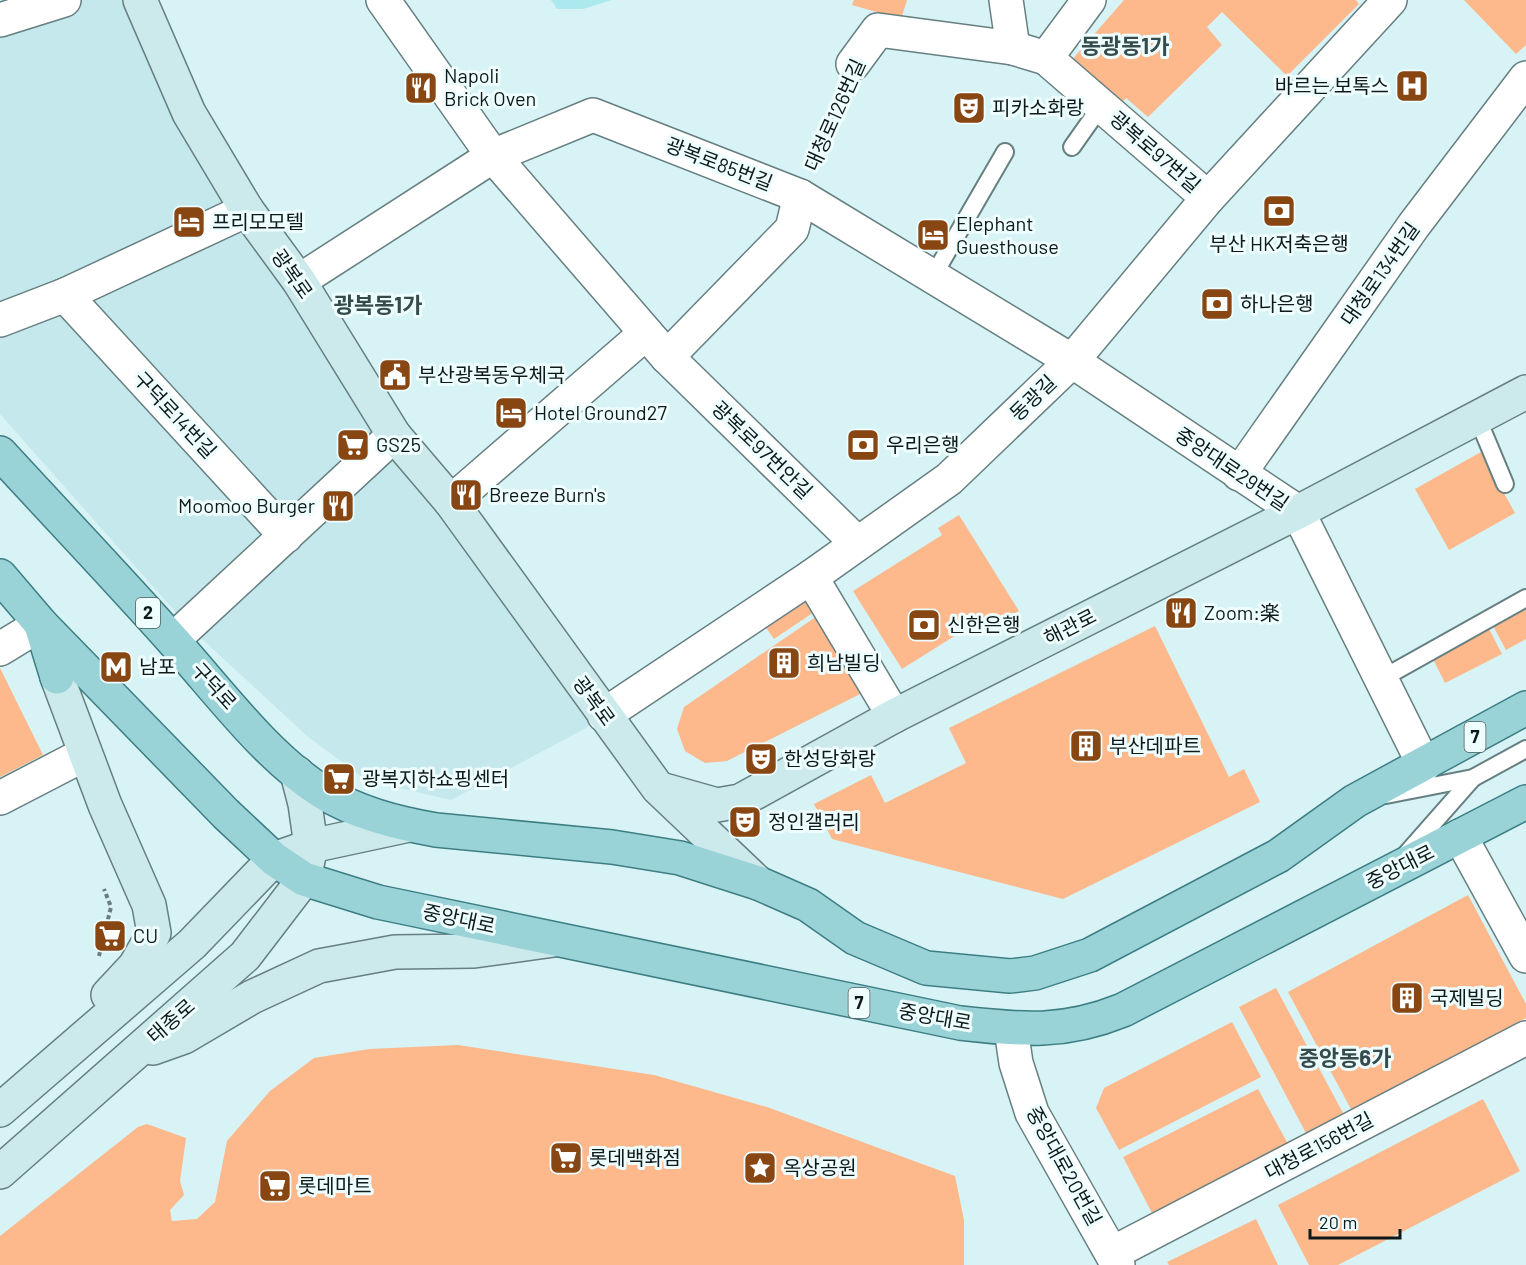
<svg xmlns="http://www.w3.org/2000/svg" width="1526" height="1265" font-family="Barlow,'Noto Sans KR',sans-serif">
<rect width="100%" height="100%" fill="#d8f3f5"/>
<polygon fill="#c4e8eb" points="0,0 140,0 189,113 603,719 451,800 366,780 307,736 188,626 0,414"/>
<polygon fill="#abe9ee" points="551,0 612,0 583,9 557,9"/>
<g fill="#fdb88c">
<polygon points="854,0 907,0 901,19 852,5"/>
<polygon points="1124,0 1356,0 1359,4 1287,76 1222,12 1207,27 1222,45 1148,117 1126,98 1115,109 1070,62"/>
<polygon points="1464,0 1526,0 1526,45 1516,54"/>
<polygon points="1481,452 1515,513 1449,550 1415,489"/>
<polygon points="959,515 1019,611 994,626 988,615 902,669 853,591 942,535 938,528"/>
<polygon points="808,591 820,608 774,639 762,622"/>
<polygon points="1526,606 1526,639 1506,650 1492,624"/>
<polygon points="823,612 870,689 727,761 705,763 685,751 677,729 684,707"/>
<polygon points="1155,626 1229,777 1244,769 1260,802 1063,899 832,839 814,804 871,775 885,803 966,763 949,728"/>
<polygon points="1488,627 1502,654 1445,683 1432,657"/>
<polygon points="0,668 43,755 0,777"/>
<polygon points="1468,895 1526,1004 1526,1018 1352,1111 1288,992"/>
<polygon points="1276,988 1343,1113 1307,1135 1239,1007"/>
<polygon points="1232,1022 1261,1077 1119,1150 1096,1108 1104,1088"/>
<polygon points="458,1045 654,1075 767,1107 955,1176 964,1220 964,1265 0,1265 0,1236 138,1127 147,1124 186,1138 180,1181 184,1195 170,1210 172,1221 197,1219 215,1202 227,1141 270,1091 314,1058 369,1049"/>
<polygon points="1258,1089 1288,1144 1152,1213 1123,1157"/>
<polygon points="1483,1099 1520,1171 1338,1265 1309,1265 1278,1205"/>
<polygon points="1256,1219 1278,1265 1169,1265 1167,1262"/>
</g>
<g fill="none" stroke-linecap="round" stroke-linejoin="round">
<g stroke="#667f81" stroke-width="20">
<g id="lane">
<polyline points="1072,147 1101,106"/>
<polyline points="932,278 1005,152"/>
<polyline points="1477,417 1505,484"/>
<polyline points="1383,678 1526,598"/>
<polyline points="1386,795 1473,778 1526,749"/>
<polyline points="1406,854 1473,778"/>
</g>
</g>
<g stroke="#667f81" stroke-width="36">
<g id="street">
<polyline points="383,0 493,156 667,357 857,543"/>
<polyline points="1006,0 1013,48"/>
<polyline points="0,20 64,0"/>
<polyline points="1046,58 1208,198"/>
<polyline points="853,64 878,30 1013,48 1046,58 1089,0"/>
<polyline points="299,281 493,156 593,115 800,196 1072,361 1298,512 1424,765"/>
<polyline points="65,295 286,536"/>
<polyline points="0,320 65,295 247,210"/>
<polyline points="667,357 792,229 800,196"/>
<polyline points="1239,474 1414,225 1526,78"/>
<polyline points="451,502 646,333"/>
<polyline points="811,577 894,716"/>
<polyline points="173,640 394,435"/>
<polyline points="0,649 41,624"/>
<polyline points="604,715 811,577 949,479 1072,361 1208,198 1390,0"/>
<polyline points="0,798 85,754"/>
<polyline points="1460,836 1526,956"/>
<polyline points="1011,1029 1016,1063 1032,1113 1118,1265"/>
<polyline points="1113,1253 1526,1038"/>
</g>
</g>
<g stroke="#667f81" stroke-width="36">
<g id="secondary">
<polyline points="140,0 189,113 247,210 299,281 394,435 451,502 658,788 758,883"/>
<polyline points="57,677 105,805 149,905 154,933 135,966 108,995"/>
<polyline points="664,790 717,805 740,801 894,716 1298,512 1526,392"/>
<polyline points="153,1048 184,1037 252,997 319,966 395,952 474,951 554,940"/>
<polyline points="0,1110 192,944 274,859 311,846 409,825"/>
<polyline points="0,1172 245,956 304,879 311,846 305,804 297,773"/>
</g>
</g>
<g stroke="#3d7e84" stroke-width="36">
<g id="primary">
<path d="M0,453C58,516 118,579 175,643C219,692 266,756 321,791C356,813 397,823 436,830L612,847L680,858L758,883L808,905L855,938L926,968L1010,976L1035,973L1090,955L1278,856L1355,801L1526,708"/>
<path d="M0,576L41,624L226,814L274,859L304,879L378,902L960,1023C1022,1030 1064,1034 1123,1010L1526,802"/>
<polyline points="41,625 57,677"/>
</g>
</g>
<g stroke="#6b7d7e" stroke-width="4" stroke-dasharray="4.5 3" stroke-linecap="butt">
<polyline points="812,167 841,93"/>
<polyline points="99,956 111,907 104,889"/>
</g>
<use href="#lane" stroke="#fff" stroke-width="16"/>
<use href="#street" stroke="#fff" stroke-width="33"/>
<use href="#secondary" stroke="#cce9eb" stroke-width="33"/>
<use href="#primary" stroke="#9ad3d7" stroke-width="33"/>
</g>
<defs>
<g id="hospital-square" transform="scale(1.725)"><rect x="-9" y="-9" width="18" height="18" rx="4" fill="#884613" stroke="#eefeff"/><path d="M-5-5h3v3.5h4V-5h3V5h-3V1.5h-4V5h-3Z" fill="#fff"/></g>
<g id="restaurant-square" transform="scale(1.725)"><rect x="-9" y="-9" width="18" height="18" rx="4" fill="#884613" stroke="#eefeff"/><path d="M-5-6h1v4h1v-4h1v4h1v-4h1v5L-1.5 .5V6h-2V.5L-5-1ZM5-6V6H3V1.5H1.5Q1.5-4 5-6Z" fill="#fff"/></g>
<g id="theatre-square" transform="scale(1.725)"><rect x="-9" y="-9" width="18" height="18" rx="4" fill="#884613" stroke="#eefeff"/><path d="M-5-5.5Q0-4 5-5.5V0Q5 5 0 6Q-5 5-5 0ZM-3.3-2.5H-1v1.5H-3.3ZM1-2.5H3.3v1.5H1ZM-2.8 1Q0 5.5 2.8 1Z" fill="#fff"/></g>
<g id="bank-square" transform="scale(1.725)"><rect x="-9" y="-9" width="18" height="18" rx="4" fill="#884613" stroke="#eefeff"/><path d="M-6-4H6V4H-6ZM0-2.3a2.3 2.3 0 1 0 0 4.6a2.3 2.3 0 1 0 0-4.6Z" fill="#fff"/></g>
<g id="hotel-square" transform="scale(1.725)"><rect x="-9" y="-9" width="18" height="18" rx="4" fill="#884613" stroke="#eefeff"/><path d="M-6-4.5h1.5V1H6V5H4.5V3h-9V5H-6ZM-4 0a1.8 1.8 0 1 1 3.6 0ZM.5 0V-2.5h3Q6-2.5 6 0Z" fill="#fff"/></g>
<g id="civic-square" transform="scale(1.725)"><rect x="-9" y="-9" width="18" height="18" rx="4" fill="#884613" stroke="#eefeff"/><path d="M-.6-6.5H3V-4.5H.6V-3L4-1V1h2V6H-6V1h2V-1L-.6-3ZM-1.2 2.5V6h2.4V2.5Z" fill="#fff"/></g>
<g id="supermarket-square" transform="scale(1.725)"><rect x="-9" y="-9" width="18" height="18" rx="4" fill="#884613" stroke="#eefeff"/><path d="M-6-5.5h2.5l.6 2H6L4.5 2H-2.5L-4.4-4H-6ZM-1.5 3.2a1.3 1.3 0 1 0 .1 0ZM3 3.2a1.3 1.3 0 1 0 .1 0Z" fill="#fff"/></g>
<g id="building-square" transform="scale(1.725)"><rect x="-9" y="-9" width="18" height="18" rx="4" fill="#884613" stroke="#eefeff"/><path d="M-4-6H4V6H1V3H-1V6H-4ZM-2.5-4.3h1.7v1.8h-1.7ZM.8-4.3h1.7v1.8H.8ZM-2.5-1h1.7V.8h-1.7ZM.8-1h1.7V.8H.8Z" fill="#fff"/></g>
<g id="metro-square" transform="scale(1.725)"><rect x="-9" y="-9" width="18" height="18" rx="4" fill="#884613" stroke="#eefeff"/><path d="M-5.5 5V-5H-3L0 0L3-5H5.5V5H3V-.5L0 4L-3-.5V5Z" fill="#fff"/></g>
<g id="sight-square" transform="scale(1.725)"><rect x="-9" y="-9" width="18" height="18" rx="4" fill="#884613" stroke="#eefeff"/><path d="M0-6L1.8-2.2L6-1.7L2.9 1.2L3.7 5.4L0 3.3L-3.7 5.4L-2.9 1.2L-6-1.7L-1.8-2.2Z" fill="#fff"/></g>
</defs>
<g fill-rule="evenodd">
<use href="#hospital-square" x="1412" y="86"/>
<use href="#restaurant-square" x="421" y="88"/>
<use href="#theatre-square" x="969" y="108"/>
<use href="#bank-square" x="1279" y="211"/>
<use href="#hotel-square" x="189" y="222"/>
<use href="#hotel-square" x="933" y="235"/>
<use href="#bank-square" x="1217" y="304"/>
<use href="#civic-square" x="395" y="375"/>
<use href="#hotel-square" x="511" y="413"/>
<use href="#supermarket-square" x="353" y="445"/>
<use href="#bank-square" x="863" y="445"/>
<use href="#restaurant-square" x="466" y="495"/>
<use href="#restaurant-square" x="338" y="506"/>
<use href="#restaurant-square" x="1181" y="613"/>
<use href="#bank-square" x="924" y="625"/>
<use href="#building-square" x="784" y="663"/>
<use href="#metro-square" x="116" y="667"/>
<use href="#building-square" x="1086" y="746"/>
<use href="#theatre-square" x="761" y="759"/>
<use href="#supermarket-square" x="339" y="779"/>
<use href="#theatre-square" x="745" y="822"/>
<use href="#supermarket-square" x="110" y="936"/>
<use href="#building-square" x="1407" y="998"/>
<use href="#supermarket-square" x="566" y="1158"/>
<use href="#sight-square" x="760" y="1168"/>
<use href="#supermarket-square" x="275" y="1186"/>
</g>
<g text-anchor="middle" stroke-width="6" stroke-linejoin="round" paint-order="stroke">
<g fill="#eefeff" stroke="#525e5e" stroke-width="1.5">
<rect x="136" y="598" width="24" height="30" rx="4.5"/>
<rect x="1464.5" y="722" width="21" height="30" rx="4.5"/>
<rect x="848.5" y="988" width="21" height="30" rx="4.5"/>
</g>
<g font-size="18" font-weight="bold" fill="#0f1919">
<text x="148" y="619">2</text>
<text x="1475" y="743">7</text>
<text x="859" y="1009">7</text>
</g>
<g font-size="20" fill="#0f1919" stroke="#eefeff" text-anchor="start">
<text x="444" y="83">Napoli<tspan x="444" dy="23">Brick Oven</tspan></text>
<text x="1389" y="93" text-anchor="end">바르는 보톡스</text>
<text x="992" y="115">피카소화랑</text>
<text x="212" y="229">프리모모텔</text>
<text x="956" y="231">Elephant<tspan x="956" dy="23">Guesthouse</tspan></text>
<text x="1279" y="251" text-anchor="middle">부산 HK저축은행</text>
<text x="1240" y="311">하나은행</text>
<text x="418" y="382">부산광복동우체국</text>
<text x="534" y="420">Hotel Ground27</text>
<text x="376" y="452">GS25</text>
<text x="886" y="452">우리은행</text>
<text x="489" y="502">Breeze Burn's</text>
<text x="315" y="513" text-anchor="end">Moomoo Burger</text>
<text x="1204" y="620">Zoom:楽</text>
<text x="947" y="632">신한은행</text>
<text x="807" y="670">희남빌딩</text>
<text x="139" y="674">남포</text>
<text x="1109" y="753">부산데파트</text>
<text x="784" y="766">한성당화랑</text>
<text x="362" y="786">광복지하쇼핑센터</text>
<text x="768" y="829">정인갤러리</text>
<text x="133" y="943">CU</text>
<text x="1430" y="1005">국제빌딩</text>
<text x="589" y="1165">롯데백화점</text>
<text x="783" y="1175">옥상공원</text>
<text x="298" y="1193">롯데마트</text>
</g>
<g font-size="20" fill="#0f1919" stroke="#eefeff">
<text transform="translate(835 115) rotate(-66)" y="7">대청로126번길</text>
<text transform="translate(1155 152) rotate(41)" y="7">광복로97번길</text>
<text transform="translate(719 164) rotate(21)" y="7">광복로85번길</text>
<text transform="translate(292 274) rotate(55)" y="7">광복로</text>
<text transform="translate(1380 274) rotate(-55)" y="7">대청로134번길</text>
<text transform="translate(1033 398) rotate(-44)" y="7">동광길</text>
<text transform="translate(175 415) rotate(47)" y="7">구덕로14번길</text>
<text transform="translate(762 450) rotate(44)" y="7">광복로97번안길</text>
<text transform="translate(1232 469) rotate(34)" y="7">중앙대로29번길</text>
<text transform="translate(1070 627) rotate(-27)" y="7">해관로</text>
<text transform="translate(214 686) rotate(48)" y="7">구덕로</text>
<text transform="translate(594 701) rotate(54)" y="7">광복로</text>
<text transform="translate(1400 867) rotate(-27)" y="7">중앙대로</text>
<text transform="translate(459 919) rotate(12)" y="7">중앙대로</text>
<text transform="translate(935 1017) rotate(10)" y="7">중앙대로</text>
<text transform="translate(171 1021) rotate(-41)" y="7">태종로</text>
<text transform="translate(1319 1146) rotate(-28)" y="7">대청로156번길</text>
<text transform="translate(1064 1166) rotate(61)" y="7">중앙대로20번길</text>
</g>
<g font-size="22" font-weight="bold" fill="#354b4d" stroke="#eefeff">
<text x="1125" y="54">동광동1가</text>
<text x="378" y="313">광복동1가</text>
<text x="1345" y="1066">중앙동6가</text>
</g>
</g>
<path d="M1310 1229v9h90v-9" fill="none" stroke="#0f1919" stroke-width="3"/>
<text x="1319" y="1229" font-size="18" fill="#0f1919" stroke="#eefeff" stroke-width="4.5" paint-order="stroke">20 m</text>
</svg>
